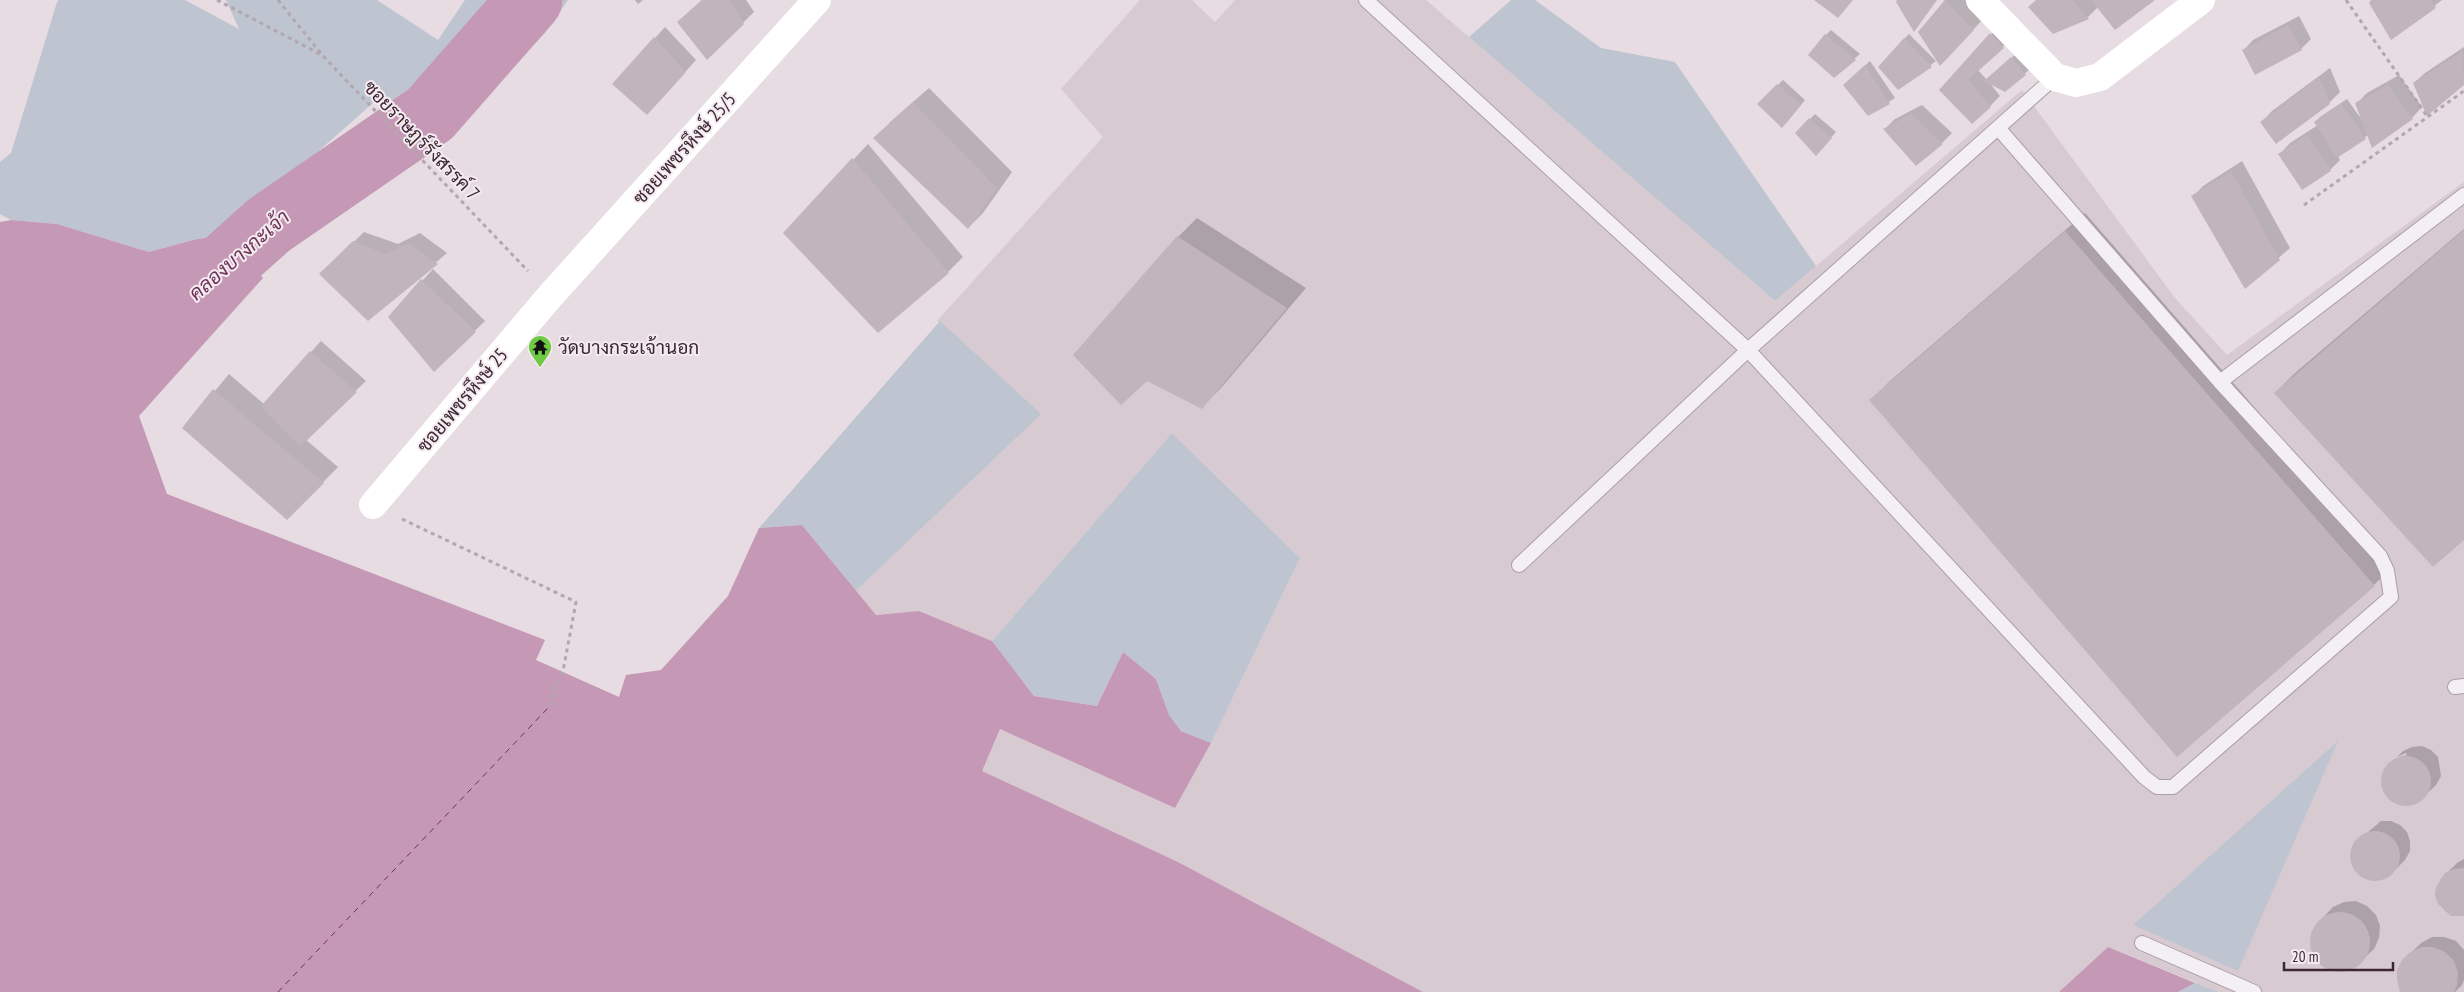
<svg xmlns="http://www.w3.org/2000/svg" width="2464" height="992" font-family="'PT Sans Narrow',Sarabun,sans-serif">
<rect width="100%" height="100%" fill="#e6dce2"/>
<polygon fill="#d8cad1" points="1140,0 1192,0 1215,22 1235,0 1426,0 1775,301 2022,90 2175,298 2227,355 2464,182 2464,992 2219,992 2108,947 2059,992 1423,992 1178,862 981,771 1000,729 1175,808 1211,743 1300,558 1172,433 992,641 919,611 876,615 856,591 1040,414 937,321 1103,137 1061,89"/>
<g fill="#bec5d0">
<polygon points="59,0 185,0 239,29 226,0 377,0 438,40 465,0 568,0 545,33 432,144 382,95 225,234 193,240 149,252 57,224 11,220 0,214 0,162 11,153 57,2"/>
<polygon points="1511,0 1535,0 1601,48 1675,62 1816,266 1775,301 1469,37"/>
<polygon points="940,321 1041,414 856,591 802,525 759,528"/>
<polygon points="1172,433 1300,558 1211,743 1181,731 1169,715 1156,679 1123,652 1097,706 1034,696 992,641"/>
<polygon points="2338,741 2238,971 2133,925"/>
<polygon points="2195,983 2196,983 2219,992 2178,992"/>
</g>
<g fill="#c598b6">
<polygon points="11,220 57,224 149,252 193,240 225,234 263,278 139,416 167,494 545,640 536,660 619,697 626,675 661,670 728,596 759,528 802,525 876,615 919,611 992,641 1034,696 1097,706 1123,652 1156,679 1169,715 1181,731 1211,743 1175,808 1000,729 982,771 1178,862 1423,992 0,992 0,222"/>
<polygon points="2108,947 2195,983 2178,992 2059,992"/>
</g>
<g fill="#0003">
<polygon points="635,0 643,0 638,4"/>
<polygon points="702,0 746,0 754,12 707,58 679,22"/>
<polygon points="1945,0 1965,0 1983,19 1951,54 1919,32"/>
<polygon points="2037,0 2153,0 2098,7 2088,17 2054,33"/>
<polygon points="2373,0 2442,0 2392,39"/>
<polygon points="2299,16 2311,39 2301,49 2243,51 2253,40"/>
<polygon points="2001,24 2013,37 1978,70 1987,80 2017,53 2030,69 2005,91 1989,82 2000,96 1990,106 1940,90"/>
<polygon points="665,27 696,60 657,103 614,84"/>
<polygon points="1831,30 1860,54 1834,76 1826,35"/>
<polygon points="1909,34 1936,61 1898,89 1904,39"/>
<polygon points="2464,47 2464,83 2428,114 2414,83 2425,73"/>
<polygon points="1870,61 1895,98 1868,115 1849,80"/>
<polygon points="2330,68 2340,92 2329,103 2262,122 2272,111"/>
<polygon points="2399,75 2422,107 2412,118 2368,135 2338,156 2340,160 2330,170 2280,154 2290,143 2318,125 2315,122 2320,117 2347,99 2362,120 2356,104 2367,93"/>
<polygon points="1783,80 1805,100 1787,122 1758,104"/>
<polygon points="929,88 1012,172 983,213 968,228 889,123"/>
<polygon points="1922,105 1952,133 1942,143 1885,129 1895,119"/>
<polygon points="1815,114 1836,132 1816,154 1796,133"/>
<polygon points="868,144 963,257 948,272 785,233"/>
<polygon points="2242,161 2290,248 2245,287 2193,197 2203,186"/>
<polygon points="2085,213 2393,566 2374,585 1871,400 1890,381"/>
<polygon points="1197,218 1306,288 1221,388 1202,407 1178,237"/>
<polygon points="2464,229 2464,539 2275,393 2295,373"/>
<polygon points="364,232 398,244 420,233 447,253 368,320 321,274"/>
<polygon points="433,269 485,321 434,370 389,317"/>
<polygon points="321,341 366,381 305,439 338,467 287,519 184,428 229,374 264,404"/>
<polygon points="2422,746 2431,750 2438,757 2441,776 2436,785 2418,802 2408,805 2391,799 2382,783 2387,768 2395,759 2407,755 2406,753 2397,757 2403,751 2412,747"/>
<polygon points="2381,821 2391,821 2400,825 2407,832 2410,841 2410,851 2405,860 2394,871 2386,877 2376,880 2359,874 2351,859 2355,843"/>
<polygon points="2464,859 2464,915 2451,915 2444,910 2436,895 2440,880 2457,863"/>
<polygon points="2356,901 2367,906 2376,915 2380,926 2379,938 2374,949 2353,968 2341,971 2329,969 2320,964 2313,955 2311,935 2315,926 2333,907 2344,902"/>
<polygon points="2432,937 2444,937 2456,941 2464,950 2464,980 2462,985 2455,992 2402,992 2403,961 2421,943"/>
</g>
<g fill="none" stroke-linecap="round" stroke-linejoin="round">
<polyline stroke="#c598b6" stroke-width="65" points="172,312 269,225 430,114 530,0"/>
<polyline stroke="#6e3257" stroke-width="1" stroke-dasharray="6 5" stroke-linecap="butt" points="278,992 548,708"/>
</g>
<g fill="#c2b4bc">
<polygon points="702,0 730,0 744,24 707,60 677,22"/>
<polygon points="1814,0 1853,0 1838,18"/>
<polygon points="1897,0 1937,0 1914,32 1896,2"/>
<polygon points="1945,0 1974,30 1940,66 1918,32"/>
<polygon points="2036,0 2072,0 2089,19 2053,34 2028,7"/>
<polygon points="2091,0 2155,0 2115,30"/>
<polygon points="2371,0 2431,0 2436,8 2391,40 2369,3"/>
<polygon points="2288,25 2302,50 2255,75 2242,50"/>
<polygon points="1990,33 2004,48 1968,80 1991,107 1972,124 1939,90"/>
<polygon points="1825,34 1856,60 1834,78 1808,55"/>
<polygon points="654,37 686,72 647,115 612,84"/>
<polygon points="1904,38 1932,67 1898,90 1878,67"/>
<polygon points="2463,51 2464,85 2427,116 2413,83"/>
<polygon points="2011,57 2026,75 2005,92 1984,81"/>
<polygon points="1865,65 1890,104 1868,116 1843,85"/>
<polygon points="2319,77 2330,104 2276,144 2260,122"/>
<polygon points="1777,84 1801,105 1782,128 1757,104"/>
<polygon points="2388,85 2413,119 2372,148 2355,103"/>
<polygon points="913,102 997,188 968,229 873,138"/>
<polygon points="2341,103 2366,139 2337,158 2314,122"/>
<polygon points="1911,114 1943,144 1916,166 1883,129"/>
<polygon points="1809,118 1832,138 1816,156 1795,133"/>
<polygon points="2307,135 2331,171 2302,190 2278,154"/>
<polygon points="852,158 949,273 878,333 783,233"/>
<polygon points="2231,171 2280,260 2245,289 2191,196"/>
<polygon points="2464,230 2464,540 2433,567 2274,393"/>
<polygon points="2065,231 2375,586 2177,757 1869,400"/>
<polygon points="1177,236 1287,308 1202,409 1147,381 1121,405 1073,355"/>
<polygon points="353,241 386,254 409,243 438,264 368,321 319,274"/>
<polygon points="421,279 476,332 434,372 388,317"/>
<polygon points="310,351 357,392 300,447 261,406"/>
<polygon points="213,389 324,483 287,520 182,428"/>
<circle cx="2406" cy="781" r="25"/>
<circle cx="2375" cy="856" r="25"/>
<polygon points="2464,868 2464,916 2451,916 2438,904 2435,895 2436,887 2445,873 2454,869"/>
<circle cx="2340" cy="942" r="30"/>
<polygon points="2421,947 2433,947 2445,952 2454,961 2458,973 2457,985 2454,992 2400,992 2397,980 2397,970 2402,960 2409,953"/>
</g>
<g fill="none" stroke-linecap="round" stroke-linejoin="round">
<g stroke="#ac9ea6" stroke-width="16">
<g id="lane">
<polyline points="1366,0 1748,350 2144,777 2157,787 2173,787 2391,597 2387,571 2380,556 2220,382 1999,129"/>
<polyline points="2220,382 2464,195"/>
<polyline points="1519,565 1748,350 2055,77"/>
<polyline points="2455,687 2464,686"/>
<polyline points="2142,943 2254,992"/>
</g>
</g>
<g stroke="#b2a7ad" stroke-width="3" stroke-dasharray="4 4" stroke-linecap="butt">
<polyline points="217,0 320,54"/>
<polyline points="278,0 323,56 528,271"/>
<polyline points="2346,0 2427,116"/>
<polyline points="2304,205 2464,91"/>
<polyline points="402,519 576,602 564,666 548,708"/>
</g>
<use href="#lane" stroke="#f4eff2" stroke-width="14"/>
<g stroke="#fff" stroke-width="28">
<polyline points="1980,0 2055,77 2076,83 2100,77 2201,0"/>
<polyline points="373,505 551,295 817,0"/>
</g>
</g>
<defs>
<g id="temple-pin" transform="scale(1.25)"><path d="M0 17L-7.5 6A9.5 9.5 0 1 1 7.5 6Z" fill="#6ec943" stroke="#f4ebf0"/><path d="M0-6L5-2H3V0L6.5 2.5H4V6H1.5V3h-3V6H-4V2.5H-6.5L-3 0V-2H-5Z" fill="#111"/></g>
</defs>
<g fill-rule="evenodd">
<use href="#temple-pin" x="540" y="347"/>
</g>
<g text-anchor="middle" stroke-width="4" stroke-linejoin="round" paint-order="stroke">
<g font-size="19" fill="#3c2732" stroke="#f4ebf0">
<text transform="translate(422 140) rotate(46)" y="7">ซอยราษฎร์รังสรรค์ 7</text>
<text transform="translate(684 148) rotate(-48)" y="7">ซอยเพชรหึงษ์ 25/5</text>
<text transform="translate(462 400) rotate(-50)" y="7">ซอยเพชรหึงษ์ 25</text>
</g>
<g font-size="19" fill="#3c2732" stroke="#f4ebf0" text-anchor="start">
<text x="558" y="354">วัดบางกระเจ้านอก</text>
</g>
<g font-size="20" font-style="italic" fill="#6e3257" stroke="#f4ebf0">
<text transform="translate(239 255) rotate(-41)" y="7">คลองบางกะเจ้า</text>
</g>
</g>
<path d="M2284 962v8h109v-8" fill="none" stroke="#3c2732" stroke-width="2.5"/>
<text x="2292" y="962" font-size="15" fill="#3c2732" stroke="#f4ebf0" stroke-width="4" paint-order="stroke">20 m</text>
</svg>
